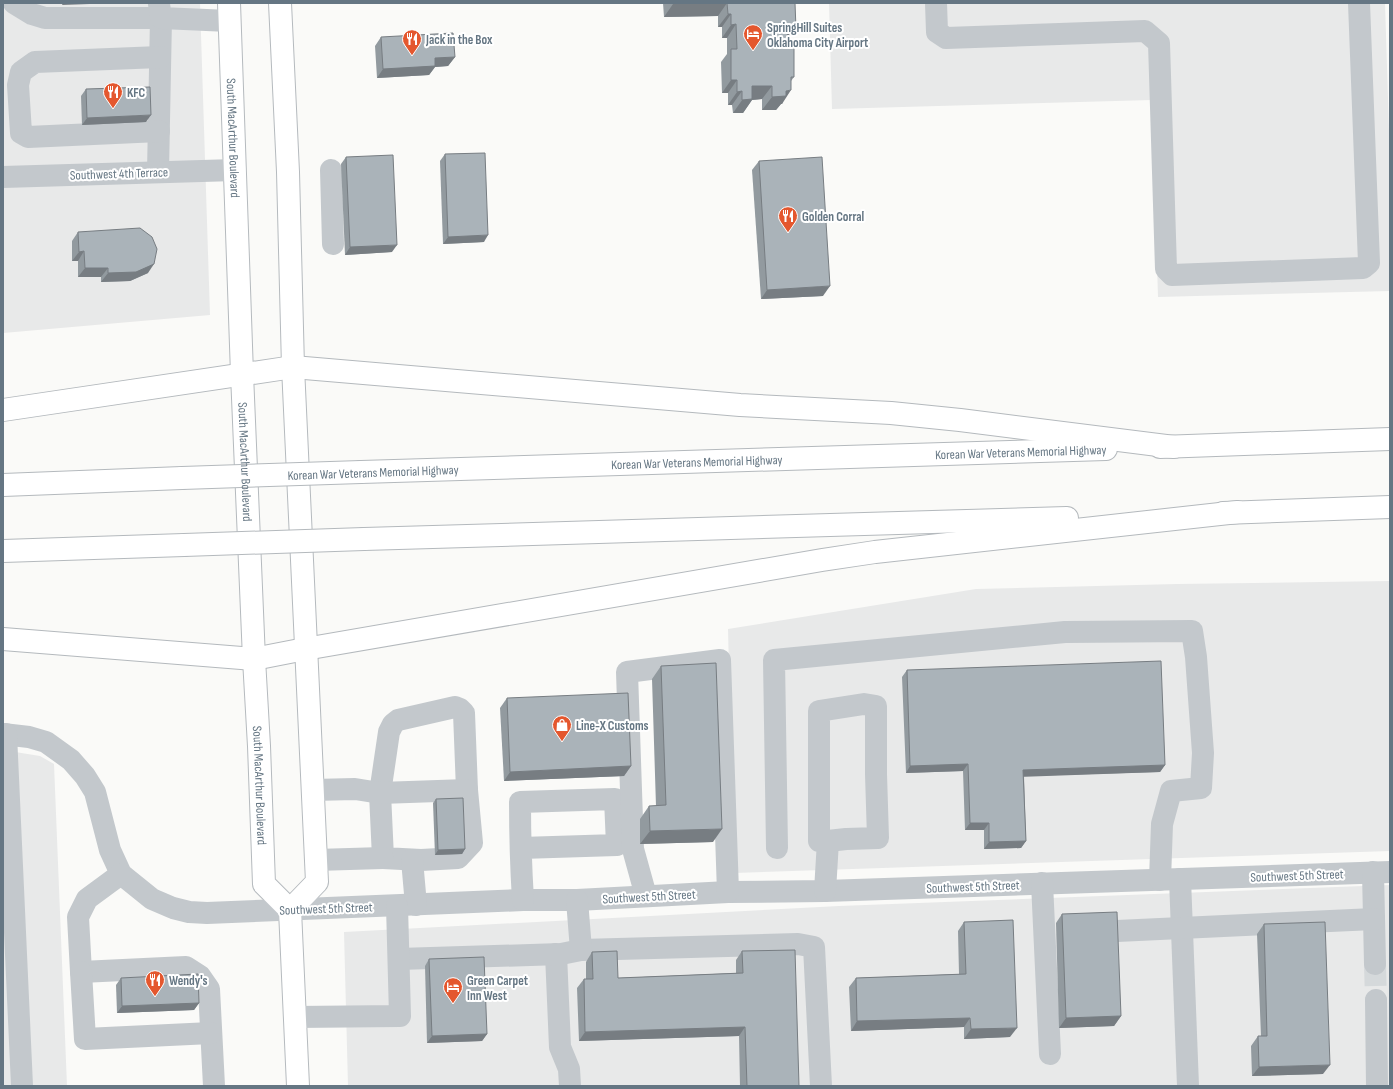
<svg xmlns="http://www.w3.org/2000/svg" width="1393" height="1089" font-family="'Sofia Sans Condensed',sans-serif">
<rect width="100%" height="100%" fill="#fafaf8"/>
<g fill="#e8e9e9">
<polygon points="3,3 200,3 210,315 3,333"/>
<polygon points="829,3 1385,3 1390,163 1390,291 1158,297 1152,100 832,109"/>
<polygon points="1390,581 1390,851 734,873 728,629 976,589 1177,584"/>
<polygon points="3,750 40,756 54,764 67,1086 3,1086"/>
<polygon points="1390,885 1390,1086 348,1086 344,932 839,906"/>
</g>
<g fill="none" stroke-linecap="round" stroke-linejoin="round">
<polyline stroke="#d5d9db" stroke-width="22" stroke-dasharray="22 11" stroke-linecap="butt" points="1375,964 1376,1000"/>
<g stroke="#b5babe" stroke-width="24">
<g id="major">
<path id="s1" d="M229,3L242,374L254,659L259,746L264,884L290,910L298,1086"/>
<polyline points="280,3 288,172 293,367 317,882 290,910"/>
</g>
</g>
<g stroke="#b4b9bd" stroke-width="24">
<g id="highway">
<polyline points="3,410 293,367 740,405 891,413 960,420 1174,447"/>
<polyline points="1160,447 1390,439"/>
<path id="s2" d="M361,472L1106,449"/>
<polyline points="3,485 182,478"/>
<polyline points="1223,513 1390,507"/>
<polyline points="364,539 1067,518"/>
<polyline points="3,551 184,545"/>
<polyline points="3,639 254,659 305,649 822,560 875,552 1238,512"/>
</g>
</g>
<g stroke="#c3c8cc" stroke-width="22">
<polyline points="14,3 32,14 45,18 161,18 158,172"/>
<polyline points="936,3 937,32 946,38 1145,31 1159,43 1166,269 1172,275 1363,268 1369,263 1359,3"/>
<polyline points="159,4 161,18 229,21"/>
<polyline points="159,131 28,137 21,133 18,85 21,72 35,62 160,57"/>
<polyline points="331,170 333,244"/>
<polyline points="3,177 235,170"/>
<polygon points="455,707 460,709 464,713 467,790 472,843 458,858 421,860 383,858 380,793 389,732 393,724 398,720"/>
<polyline points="3,734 29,737 46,742 71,760 85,776 95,792 110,850 121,874 152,899 173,908 189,912 207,913 523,900 577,900 728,892 825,891 1390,872"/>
<polyline points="6,734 22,1086"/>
<polyline points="313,790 355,789 380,793 467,790"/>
<path d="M521,848L617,845L615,799L520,802C520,835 521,868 523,900"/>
<polyline points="777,848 774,660 1065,632 1192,631 1196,657 1203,753 1201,788 1171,791 1162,824 1160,880"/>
<polyline points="316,860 383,858"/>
<polyline points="412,860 416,905"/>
<polyline points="1373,872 1375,964"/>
<polyline points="121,874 87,899 78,917 81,972 186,967 200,976 209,989 214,1086"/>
<polyline points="1180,879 1188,1086"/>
<polyline points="1042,883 1050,1054"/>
<polyline points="825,891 828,841 846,839 878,838 876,774 876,706 864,704 819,711 819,841 828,841"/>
<polyline points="646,896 633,849 627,672 720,660 728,892"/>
<polyline points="1117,931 1374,919"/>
<polyline points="581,950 798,944 814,947 821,1086"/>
<polyline points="556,954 560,1047 569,1069 570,1086"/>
<polyline points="399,959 561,954 581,950 577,900"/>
<polyline points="81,972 85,1039 211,1033"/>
<polyline points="1376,1000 1377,1086"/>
<polyline points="295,1017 400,1016 397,906"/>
</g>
<use href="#major" stroke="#fff" stroke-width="22"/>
<use href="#highway" stroke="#fff" stroke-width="22"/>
<g stroke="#b4b9bd" stroke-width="24" stroke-linecap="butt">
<g id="highway-bridge">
<polyline points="182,478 361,472"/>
<polyline points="184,545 364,539"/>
</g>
</g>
<use href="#highway-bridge" stroke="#fff" stroke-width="22"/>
</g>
<g fill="#929a9f">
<polygon points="663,3 795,3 788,41 788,47 794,77 791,81 782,104 781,104 776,110 762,110 762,99 752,100 743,113 733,113 732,105 728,105 728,93 722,93 721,62 727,54 727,38 722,38 722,27 718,27 718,16 664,17"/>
<polygon points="381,37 455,57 448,66 435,67 429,75 377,78 375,46"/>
<polygon points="86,89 146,122 82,125 81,96"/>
<polygon points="445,154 484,242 443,244 440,161"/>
<polygon points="346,157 392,252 345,255 341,164"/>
<polygon points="759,161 823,296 761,299 752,170"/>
<polygon points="78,232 148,273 130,281 101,282 101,277 78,277 78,261 72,261 72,241"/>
<polygon points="661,666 713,842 640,844 640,819 649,806 656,806 652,679"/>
<polygon points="907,670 1165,765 1160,772 1024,776 1026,841 1021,848 984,849 984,830 965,830 963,771 906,773 902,677"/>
<polygon points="507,698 631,766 624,776 504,781 500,708"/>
<polygon points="436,799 465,849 462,854 435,855 433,803"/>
<polygon points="1062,914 1121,1016 1114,1026 1059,1028 1056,923"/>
<polygon points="964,922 1010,1037 964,1039 964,1027 851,1031 849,987 856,978 959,974 958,931"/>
<polygon points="1264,924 1323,1074 1252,1076 1251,1046 1258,1036 1261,1036 1257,934"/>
<polygon points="742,951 799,1086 740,1086 739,1036 579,1041 577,988 584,979 586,979 586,962 592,952 618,978 736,973 736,960"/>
<polygon points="429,959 487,1034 482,1041 427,1043 425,966"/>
<polygon points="121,978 199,1003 194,1010 117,1013 116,985"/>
</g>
<g fill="#777d82">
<polygon points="63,3 117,3 62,5"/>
<polygon points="727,3 718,16 664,17 673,4"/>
<polygon points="728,14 731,14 722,27 718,27"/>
<polygon points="736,24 727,38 722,38 731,25"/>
<polygon points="787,29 796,29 786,42"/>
<polygon points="455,57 448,66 435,67 429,75 377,78 383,69 435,58"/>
<polygon points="731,80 737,80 728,93 722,93"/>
<polygon points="752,86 772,86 762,99 752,100 743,113 733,113"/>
<polygon points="791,90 782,104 781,104 776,110 762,110 772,97 786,91"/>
<polygon points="742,91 732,105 728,105 737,92"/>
<polygon points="151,115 146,122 82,125 87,118"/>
<polygon points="488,235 484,242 443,244 448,237"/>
<polygon points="397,245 392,252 345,255 350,247"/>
<polygon points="84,251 78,261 72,261 79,252"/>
<polygon points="154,264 148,273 130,281 101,282 108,273"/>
<polygon points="85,268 108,268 101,277 78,277"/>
<polygon points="830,286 823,296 761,299 767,290"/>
<polygon points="968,764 963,771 906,773 910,766"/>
<polygon points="1165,765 1160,772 1018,777 1023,770"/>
<polygon points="631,766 624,776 504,781 510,772"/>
<polygon points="970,823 989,823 984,830 965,830"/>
<polygon points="722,829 713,842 640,844 650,831"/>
<polygon points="1026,841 1021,848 984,849 989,842"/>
<polygon points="465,849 462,854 435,855 438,850"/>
<polygon points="199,1003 194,1010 117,1013 122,1006"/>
<polygon points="1121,1016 1114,1026 1059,1028 1066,1018"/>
<polygon points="970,1018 964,1027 851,1031 857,1021"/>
<polygon points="745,1027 739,1036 579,1041 585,1032"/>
<polygon points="1017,1028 1010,1037 964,1039 971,1029"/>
<polygon points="487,1034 482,1041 427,1043 432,1036"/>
<polygon points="1330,1065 1323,1074 1252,1076 1259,1067"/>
</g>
<g fill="#aab3b9" stroke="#777d82">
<polygon points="673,3 716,3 673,4"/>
<polygon points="727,3 795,3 796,29 787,29 788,47 794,47 794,77 791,77 791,90 786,91 786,96 772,97 772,86 752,86 752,99 742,100 742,91 737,92 737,80 731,80 731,49 737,49 736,24 731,25 731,14 728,14"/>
<polygon points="453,33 455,57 435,58 435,66 383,69 381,37"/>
<polygon points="150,87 151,115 87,118 86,89"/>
<polygon points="485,153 488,235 448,237 445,154"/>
<polygon points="393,155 397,245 350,247 346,157"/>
<polygon points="822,157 830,286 767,290 759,161"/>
<polygon points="140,228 152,237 157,249 154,264 136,272 108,273 108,268 85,268 84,251 79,252 78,232"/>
<polygon points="1161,661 1165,765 1023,770 1026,841 989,842 989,823 970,823 968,764 910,766 907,670"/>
<polygon points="716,663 722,829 650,831 649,806 666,805 661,666"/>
<polygon points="628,693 631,766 510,772 507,698"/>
<polygon points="463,798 465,849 438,850 436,799"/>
<polygon points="1117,912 1121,1016 1066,1018 1062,914"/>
<polygon points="1013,920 1017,1028 971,1029 970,1018 857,1021 856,978 966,974 964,922"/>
<polygon points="1325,922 1330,1065 1259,1067 1258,1036 1267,1036 1264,924"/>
<polygon points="795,950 799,1086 747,1086 745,1027 585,1032 584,979 593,979 592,952 617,951 618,978 743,973 742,951"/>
<polygon points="484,957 487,1034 432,1036 429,959"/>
<polygon points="198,974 199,1003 122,1006 121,978"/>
</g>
<defs>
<g id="hotel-pin" transform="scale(1)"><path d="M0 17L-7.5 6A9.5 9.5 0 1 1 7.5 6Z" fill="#e4572e" stroke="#fff"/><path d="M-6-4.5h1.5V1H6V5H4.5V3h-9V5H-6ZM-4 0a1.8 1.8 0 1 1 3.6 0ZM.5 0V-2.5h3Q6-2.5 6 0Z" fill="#fff"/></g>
<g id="restaurant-pin" transform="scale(1)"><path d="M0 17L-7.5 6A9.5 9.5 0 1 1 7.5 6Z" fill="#e4572e" stroke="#fff"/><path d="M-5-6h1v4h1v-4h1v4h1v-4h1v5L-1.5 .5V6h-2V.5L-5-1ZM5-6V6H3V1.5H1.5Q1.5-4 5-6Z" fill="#fff"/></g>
<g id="shop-pin" transform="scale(1)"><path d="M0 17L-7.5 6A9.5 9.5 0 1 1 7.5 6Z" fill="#e4572e" stroke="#fff"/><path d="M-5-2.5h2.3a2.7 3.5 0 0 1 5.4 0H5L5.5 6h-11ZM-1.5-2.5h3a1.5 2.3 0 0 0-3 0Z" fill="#fff"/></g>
</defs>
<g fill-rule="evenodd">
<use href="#hotel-pin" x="753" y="34"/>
<use href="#restaurant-pin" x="412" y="39"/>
<use href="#restaurant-pin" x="113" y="92"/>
<use href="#restaurant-pin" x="788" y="216"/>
<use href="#shop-pin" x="562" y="725"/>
<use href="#restaurant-pin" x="155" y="980"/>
<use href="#hotel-pin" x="453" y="987"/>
</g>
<g text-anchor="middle" stroke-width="4" stroke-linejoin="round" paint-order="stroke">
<g font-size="13" font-weight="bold" fill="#657683" stroke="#fff" text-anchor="start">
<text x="767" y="32">SpringHill Suites<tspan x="767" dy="15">Oklahoma City Airport</tspan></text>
<text x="426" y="44">Jack in the Box</text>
<text x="127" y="97">KFC</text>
<text x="802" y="221">Golden Corral</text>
<text x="576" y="730">Line-X Customs</text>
<text x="169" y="985">Wendy's</text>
<text x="467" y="985">Green Carpet<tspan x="467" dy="15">Inn West</tspan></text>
</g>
<g font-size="13" fill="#657683" stroke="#fff">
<text dy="5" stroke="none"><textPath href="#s1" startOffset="135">South MacArthur Boulevard</textPath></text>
<text transform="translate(119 173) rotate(-2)" y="5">Southwest 4th Terrace</text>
<text dy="5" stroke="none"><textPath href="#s2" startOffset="660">Korean War Veterans Memorial Highway</textPath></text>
<text dy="5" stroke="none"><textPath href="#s2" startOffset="336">Korean War Veterans Memorial Highway</textPath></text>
<text dy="5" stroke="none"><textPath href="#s1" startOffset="459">South MacArthur Boulevard</textPath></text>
<text transform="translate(373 472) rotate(-2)" y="5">Korean War Veterans Memorial Highway</text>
<text dy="5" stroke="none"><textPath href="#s1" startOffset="783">South MacArthur Boulevard</textPath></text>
<text transform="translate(1297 875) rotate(-2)" y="5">Southwest 5th Street</text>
<text transform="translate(973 886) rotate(-2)" y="5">Southwest 5th Street</text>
<text transform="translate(649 896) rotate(-3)" y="5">Southwest 5th Street</text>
<text transform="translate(326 908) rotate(-2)" y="5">Southwest 5th Street</text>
</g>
</g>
<rect width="1393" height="1089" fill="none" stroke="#657683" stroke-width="8"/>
</svg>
